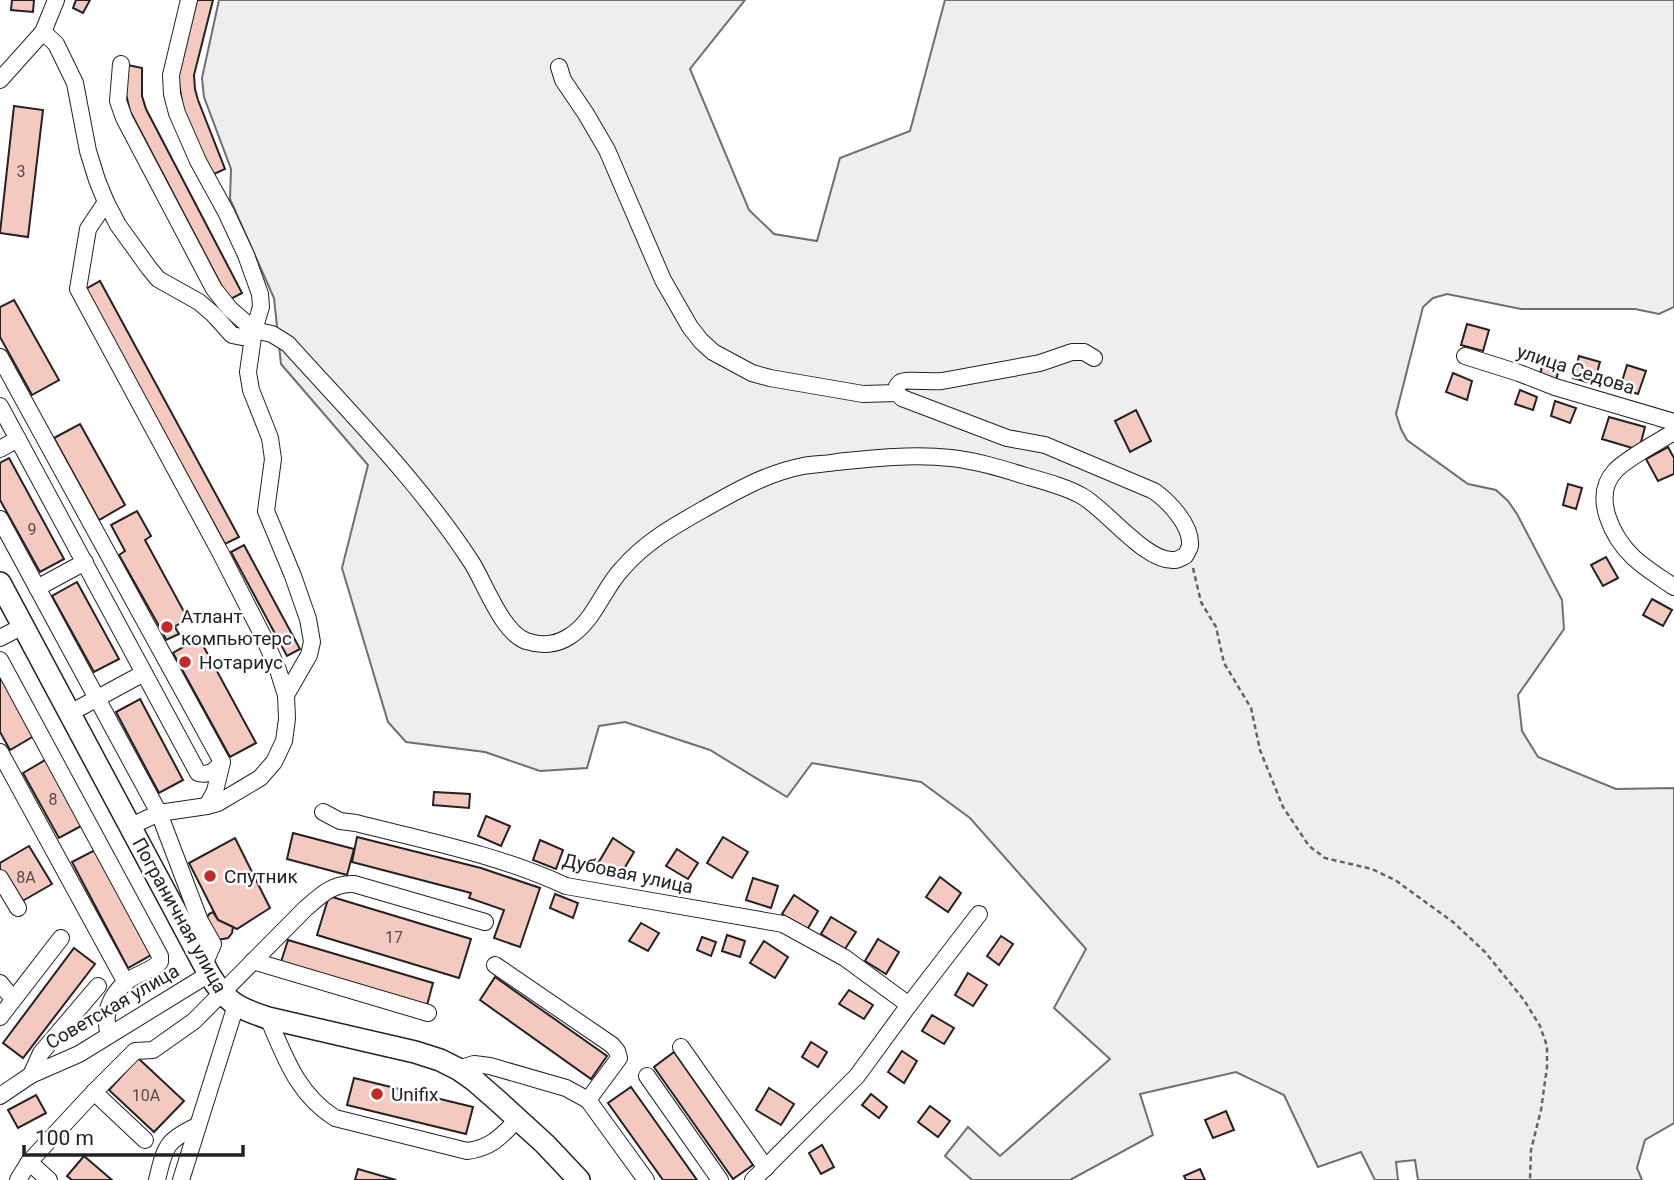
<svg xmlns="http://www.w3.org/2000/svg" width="1674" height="1180" font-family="Roboto,sans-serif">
<rect width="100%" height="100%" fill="#fff"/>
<polygon fill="#eee" stroke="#6f6f6f" stroke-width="2" points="219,0 745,0 690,69 749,210 774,234 817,241 840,158 910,131 945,0 1674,0 1674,307 1659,314 1635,309 1521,309 1447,294 1433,298 1423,307 1396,414 1401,429 1407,440 1468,484 1496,490 1508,501 1517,514 1562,600 1564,629 1518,695 1522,731 1538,757 1616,789 1674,788 1674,1123 1645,1140 1637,1168 1642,1180 1418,1180 1415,1160 1396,1162 1398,1180 1375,1180 1361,1152 1318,1167 1284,1095 1236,1072 1140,1094 1153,1135 1070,1180 972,1180 945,1156 968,1127 1000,1156 1110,1059 1054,1008 1086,949 970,818 921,782 812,763 787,797 710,750 625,722 599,726 587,768 540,771 485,752 406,742 388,722 342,568 368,465 281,364 274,298 230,199 231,169 204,97 202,78"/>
<g fill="#f3c9c0" stroke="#222" stroke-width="2">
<polygon points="12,0 34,0 33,12 11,10"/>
<polygon points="76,0 90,0 83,13 73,8"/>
<polygon points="197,0 213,0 194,75 195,89 198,100 225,169 212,175 183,108 178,77"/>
<polygon points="128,65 142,68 142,96 146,109 242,293 229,300 130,111 125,90"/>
<polygon points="14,106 43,110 28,237 0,233"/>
<polygon points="100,281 239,537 225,544 86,289"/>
<polygon points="14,300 59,380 32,395 0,337 0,307"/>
<polygon points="1467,324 1489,330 1483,351 1461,345"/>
<polygon points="1579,356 1600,362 1594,384 1573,378"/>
<polygon points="1544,357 1561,362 1556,380 1540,375"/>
<polygon points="1627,365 1646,371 1638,394 1620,388"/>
<polygon points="1453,373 1472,381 1467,400 1446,392"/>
<polygon points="1520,390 1537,397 1533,410 1515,404"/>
<polygon points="1555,401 1576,408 1570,423 1551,416"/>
<polygon points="1136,410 1151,441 1130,452 1115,421"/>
<polygon points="1609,417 1645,427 1639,450 1602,439"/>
<polygon points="80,424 125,505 99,520 54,438"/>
<polygon points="1668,447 1674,458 1674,474 1658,481 1646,459"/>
<polygon points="9,458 64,559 40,572 0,500 0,463"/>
<polygon points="1568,484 1582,488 1576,509 1563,505"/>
<polygon points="137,511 151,536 145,540 188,619 163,633 119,555 125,551 111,525"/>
<polygon points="244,545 300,649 287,656 231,552"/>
<polygon points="1606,557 1618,578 1603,586 1591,565"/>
<polygon points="77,582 119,659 94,672 52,596"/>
<polygon points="1652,599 1672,610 1663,626 1643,615"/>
<polygon points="175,627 179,634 166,640 163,633"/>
<polygon points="199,638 256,743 230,757 173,653"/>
<polygon points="0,674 34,736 10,750 0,732"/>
<polygon points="140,699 183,780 159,793 116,712"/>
<polygon points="47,759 83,825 59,838 23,773"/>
<polygon points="434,792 470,794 469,808 433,805"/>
<polygon points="486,816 510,826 501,846 478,836"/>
<polygon points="293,833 354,849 347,875 287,859"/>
<polygon points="357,837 481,868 540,888 520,947 494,938 504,910 469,898 471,893 352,862"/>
<polygon points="723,837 748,852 732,878 707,863"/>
<polygon points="235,838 270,908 237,929 218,920 189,863"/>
<polygon points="613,838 634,852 618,879 597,865"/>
<polygon points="540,840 563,850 556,869 533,860"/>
<polygon points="29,846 52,884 19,903 0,871 0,863"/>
<polygon points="677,849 698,863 688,879 666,866"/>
<polygon points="95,850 151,955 128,968 72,862"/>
<polygon points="940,877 961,893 948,912 926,897"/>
<polygon points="753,878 778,886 771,908 746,900"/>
<polygon points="555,894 578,903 573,918 550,908"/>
<polygon points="794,895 818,911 807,930 782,914"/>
<polygon points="329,896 471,939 459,978 317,935"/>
<polygon points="213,912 218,920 233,927 232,933 228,938 218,940 205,921 209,914"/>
<polygon points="831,917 856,932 845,949 821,934"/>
<polygon points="641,923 659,933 648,951 629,941"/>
<polygon points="727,935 745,941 740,957 722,951"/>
<polygon points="1001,936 1013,944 999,965 987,956"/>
<polygon points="702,937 716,942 711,956 697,950"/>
<polygon points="878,939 899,952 886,974 865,961"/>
<polygon points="288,940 433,983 426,1009 280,965"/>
<polygon points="764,941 788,957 775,978 750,963"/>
<polygon points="74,948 95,964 23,1058 3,1043"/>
<polygon points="968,973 987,985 973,1006 955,995"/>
<polygon points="495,977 607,1056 591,1079 480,1000"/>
<polygon points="849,990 873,1005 864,1019 839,1004"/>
<polygon points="932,1015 954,1028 944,1044 922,1031"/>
<polygon points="811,1042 827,1052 818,1067 802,1057"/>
<polygon points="902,1051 917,1061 904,1083 888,1072"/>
<polygon points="674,1052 753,1165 733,1179 654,1067"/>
<polygon points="138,1058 184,1101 154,1132 109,1090"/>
<polygon points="354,1078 473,1107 466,1134 347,1105"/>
<polygon points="631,1087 697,1180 663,1180 608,1103"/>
<polygon points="769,1088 794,1104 781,1125 756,1110"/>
<polygon points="871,1094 887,1107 879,1118 862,1105"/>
<polygon points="36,1095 46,1113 18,1128 8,1110"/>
<polygon points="930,1106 950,1121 938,1137 918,1122"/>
<polygon points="1226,1111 1234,1130 1213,1138 1205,1120"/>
<polygon points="822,1145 834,1167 821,1174 809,1153"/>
<polygon points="84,1156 112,1180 72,1180 67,1176"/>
<polygon points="358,1169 396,1180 355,1180"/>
<polygon points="1200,1169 1205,1180 1186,1180 1184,1176"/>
</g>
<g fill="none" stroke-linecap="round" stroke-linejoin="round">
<g stroke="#222" stroke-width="18">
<g id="minor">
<polyline points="43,32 56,44 75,83 88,151 97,180 106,202 118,225 149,268 158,279 199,302 213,314 232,335 242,337 254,330"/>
<path d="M121,64L118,101L124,118L214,289L230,309L254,330L272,334L288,344C352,415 420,483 472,563C485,584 502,632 526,641C541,646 557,645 570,636C594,621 603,589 622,569C645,542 674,526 704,509C736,491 767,473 803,466C814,464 826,464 837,462C874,458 914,454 951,458C978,461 1003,469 1029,477C1047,482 1066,487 1082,496C1107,510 1146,563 1175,560C1178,560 1182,557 1185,556C1186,555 1190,547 1190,546C1192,525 1168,501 1154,491L1045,445L1007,438L902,398L897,393V386C898,385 899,383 901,382C905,379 934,382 942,381L1040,363L1072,352H1084L1094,358"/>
<polyline points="559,67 563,80 586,114 607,150 663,280 690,327 701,341 713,352 752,373 770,378 863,394 897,393"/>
<polyline points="0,80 43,32 56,0"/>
<polyline points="106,202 88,229 78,289 220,552 265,640 278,670 286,695"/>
<polyline points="1465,356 1519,373 1555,387 1674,422"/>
<polyline points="0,357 222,762 215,791 207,806"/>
<path d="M0,406L198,773C210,776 216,770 222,762"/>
<path d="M1674,432C1658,442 1627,458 1615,471C1591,497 1613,538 1634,558C1646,569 1661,578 1674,587"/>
<polyline points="0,449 18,439"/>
<polyline points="0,519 159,813 200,921 213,944 204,965"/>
<polyline points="37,588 85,562"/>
<polyline points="0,638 23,626"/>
<path d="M0,660L160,956V962C150,972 135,974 125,983C109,997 103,1015 109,1035"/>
<polyline points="70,713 144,673"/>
<polyline points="0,752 126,983"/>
<path d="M323,812L340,821L356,823C427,841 499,855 566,886L783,924L845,958L909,1005"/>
<polyline points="131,826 159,813 207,806 218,803 260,778 274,762 284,741 287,719 286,695 309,655 312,642 308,619 293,576 266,511 273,459 270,438 251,390 248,372 254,330 261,307 260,294 246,255 226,212 198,161 177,113 172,94 171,75 189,0"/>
<polyline points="0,878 18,908"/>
<polyline points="253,961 428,1013"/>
<polyline points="495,965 612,1045 617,1051 619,1058 588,1100"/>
<polyline points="0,983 13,999"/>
<polyline points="0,1017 61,938"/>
<path d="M268,1018C285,1057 297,1094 335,1118L467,1151C492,1148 501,1136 518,1119"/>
<polyline points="681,1047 766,1168"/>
<polyline points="458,1069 474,1064 490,1066 566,1088 588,1100 646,1180"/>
<polyline points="31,1075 41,1053 98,986"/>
<polyline points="647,1076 720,1180"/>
<polyline points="0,1096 31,1075 79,1054 209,974"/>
<path d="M145,1140L94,1092L135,1051L153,1050L194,1021L306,908C321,895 333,883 354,884L485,922"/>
<polyline points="29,1162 49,1180"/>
<polyline points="18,1180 29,1162 94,1092"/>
<path d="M157,1180C165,1147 165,1141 197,1126"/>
<polyline points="181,1180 236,1005"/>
<polyline points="753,1180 857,1076 909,1005 979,914"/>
</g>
</g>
<g stroke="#222" stroke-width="24">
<path id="major" d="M0,583L209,974C226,1002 237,1008 268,1018L415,1052L440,1060L458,1069L475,1081L499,1102L545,1144L579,1180"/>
</g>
<polyline stroke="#646464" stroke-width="2.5" stroke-dasharray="5 3.5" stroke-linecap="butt" points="1193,568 1201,602 1216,627 1224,663 1251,708 1260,750 1283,807 1309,846 1325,858 1372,869 1395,880 1453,922 1485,952 1524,1000 1540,1026 1547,1046 1547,1067 1541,1110 1531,1150 1530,1180"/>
<use href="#minor" stroke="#fff" stroke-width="16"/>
<use href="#major" stroke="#fff" stroke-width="21"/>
</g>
<g fill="#c62828" stroke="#fff" stroke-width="2.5">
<circle cx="167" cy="627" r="7"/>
<circle cx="185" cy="662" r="7"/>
<circle cx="210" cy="876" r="7"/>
<circle cx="377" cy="1094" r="7"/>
</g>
<g text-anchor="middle" stroke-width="5" stroke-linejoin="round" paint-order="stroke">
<g font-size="16" fill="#564c4a">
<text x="21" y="177">3</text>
<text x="32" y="535">9</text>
<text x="53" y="805">8</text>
<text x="26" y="883">8А</text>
<text x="394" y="943">17</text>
<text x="146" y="1101">10А</text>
</g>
<g font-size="19" fill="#222" stroke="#fff">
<text transform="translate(1576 369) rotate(18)" y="7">улица Седова</text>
<text transform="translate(628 873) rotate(12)" y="7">Дубовая улица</text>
<text transform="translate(180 915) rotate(61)" y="7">Пограничная улица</text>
<text transform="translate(112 1006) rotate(-30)" y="7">Советская улица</text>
</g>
<g font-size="19" fill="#222" stroke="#fff" text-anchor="start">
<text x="181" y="623">Атлант<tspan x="181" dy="22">компьютерс</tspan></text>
<text x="199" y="669">Нотариус</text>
<text x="224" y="883">Спутник</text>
<text x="391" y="1101">Unifix</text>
</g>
</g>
<path d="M24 1145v10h219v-10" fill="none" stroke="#222222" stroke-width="3.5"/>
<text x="35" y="1145" font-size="21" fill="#222222" stroke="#ffffff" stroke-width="5" paint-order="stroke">100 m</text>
</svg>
